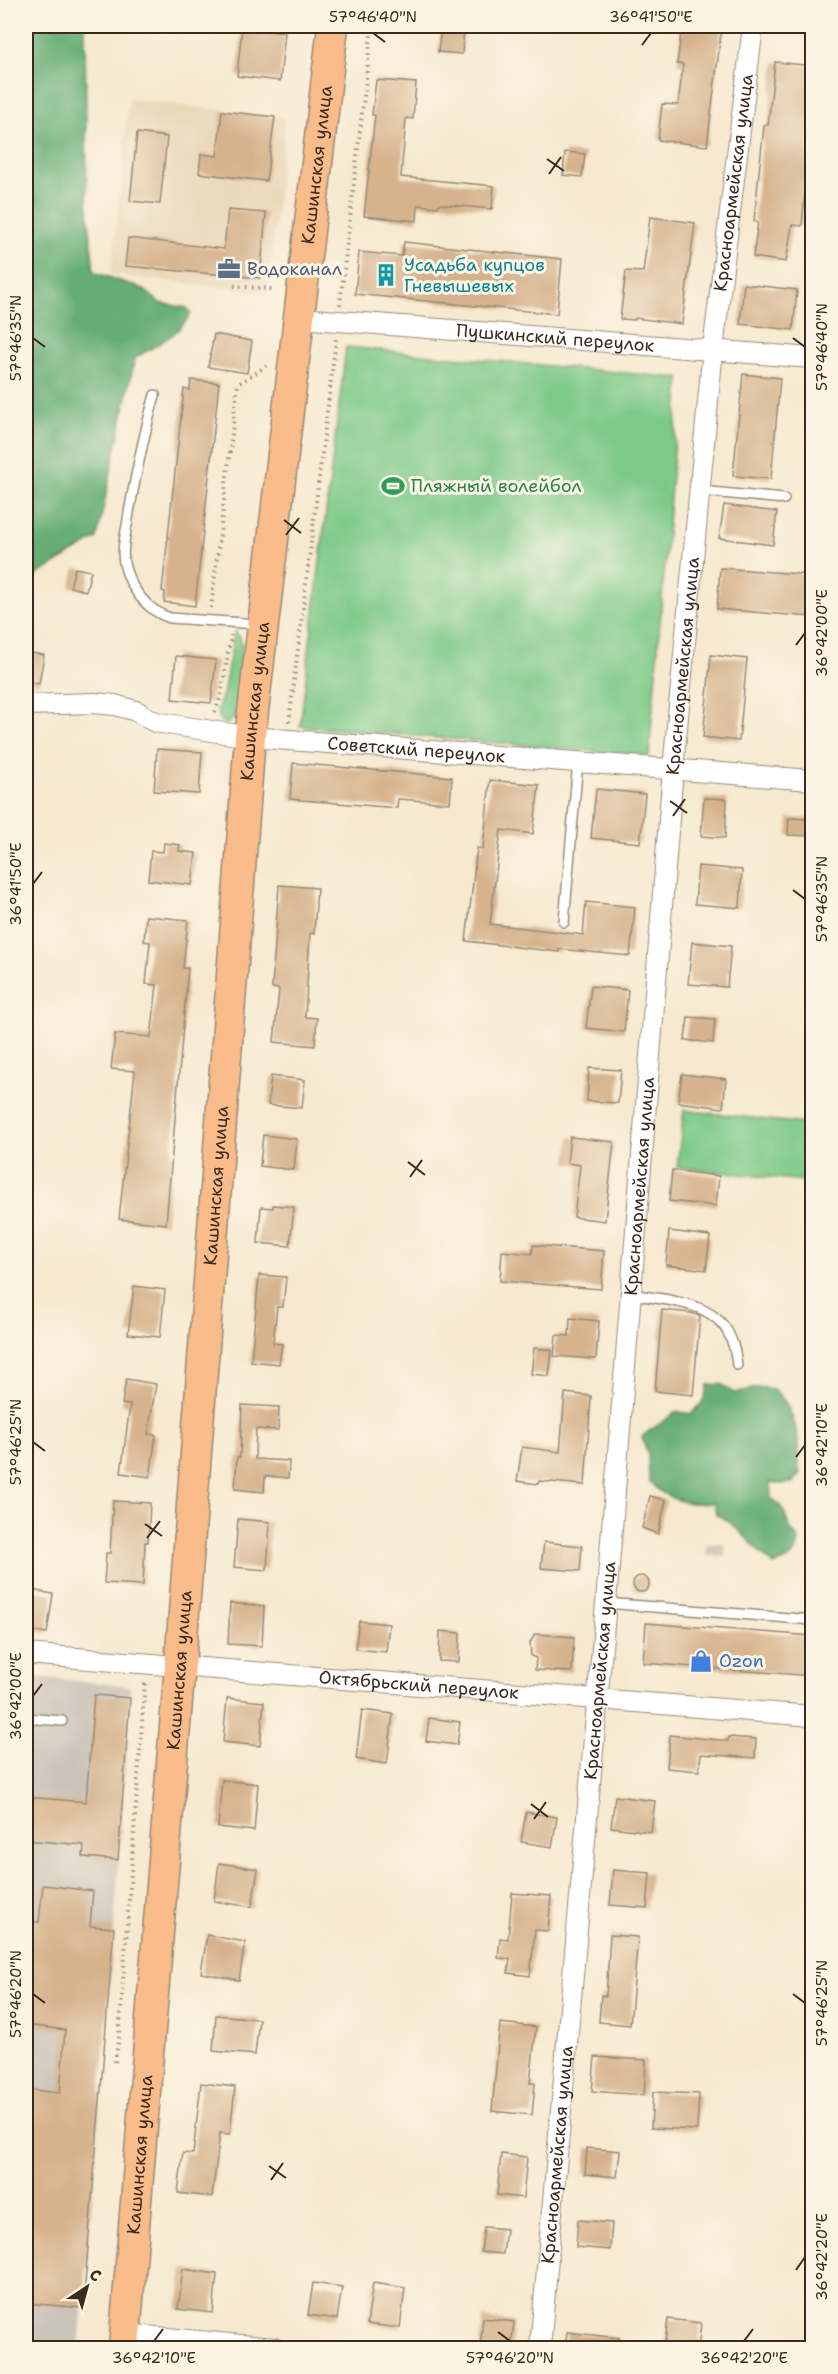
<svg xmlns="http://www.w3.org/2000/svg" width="838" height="2374" font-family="'Shantell Sans',sans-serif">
<rect width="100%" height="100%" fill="#fcf5e5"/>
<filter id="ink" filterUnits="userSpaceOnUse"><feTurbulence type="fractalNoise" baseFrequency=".0167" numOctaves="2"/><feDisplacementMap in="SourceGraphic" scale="12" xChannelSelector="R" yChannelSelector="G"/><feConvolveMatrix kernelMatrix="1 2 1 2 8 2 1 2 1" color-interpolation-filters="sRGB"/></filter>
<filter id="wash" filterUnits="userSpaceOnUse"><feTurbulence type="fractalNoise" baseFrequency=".008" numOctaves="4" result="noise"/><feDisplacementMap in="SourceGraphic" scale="24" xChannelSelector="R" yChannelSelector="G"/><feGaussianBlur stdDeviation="1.35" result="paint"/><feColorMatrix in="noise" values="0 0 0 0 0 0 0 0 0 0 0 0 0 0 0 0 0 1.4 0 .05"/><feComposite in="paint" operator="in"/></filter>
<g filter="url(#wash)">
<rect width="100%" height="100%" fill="#f6e9d0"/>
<polygon fill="#ead8ba" points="129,99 285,118 268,293 111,274"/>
<g fill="#cac3b8">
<polygon points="707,1544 726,1545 725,1557 706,1555"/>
<polygon points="26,1676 130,1686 114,1928 79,2348 26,2348"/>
</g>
<g fill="#7cc988" stroke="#5c7a53" stroke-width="1.5">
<polygon points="346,347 680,378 649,756 300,726"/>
<polygon points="235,631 240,637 242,646 237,714 227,724 220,721 217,710 223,694"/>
<polygon points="684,1110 812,1125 812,1182 677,1167"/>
</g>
<g fill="#65ad74" stroke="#506c49" stroke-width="1.5">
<path d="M26,26H85L87,198L94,272L143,289L160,303L187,308L191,313C181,334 154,346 135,358L97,538L32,578L26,577Z"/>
<path d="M721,1384L734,1393C746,1391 759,1385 771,1389C787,1395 797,1427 798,1442C799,1456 796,1458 800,1474L792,1483L780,1484L770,1482L771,1498L783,1508L789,1527L799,1540C795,1556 790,1560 774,1565C753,1549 740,1525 716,1514L714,1503C689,1505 666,1501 649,1481L648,1455L642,1437C648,1431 654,1428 661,1423C675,1414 671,1409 690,1414C702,1406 705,1399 708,1385Z"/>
</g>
<g id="blocks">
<g fill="#d6b38c">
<polygon points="682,26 722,26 707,146 658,140 662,104 678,105 683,64 677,64"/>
<polygon points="242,27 285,32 280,81 237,76"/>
<polygon points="441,28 464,30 462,54 438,52"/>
<polygon points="775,62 813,66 813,107 802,226 792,225 786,262 753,257 758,222 754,221 764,125 768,125"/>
<polygon points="376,80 416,83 413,119 406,118 401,177 494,186 492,209 439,204 438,207 418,205 417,221 364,216 375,115 372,115"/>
<polygon points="222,111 275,117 266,181 199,173 201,154 217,156"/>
<polygon points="137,133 167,137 160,204 130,201"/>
<polygon points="565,152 585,154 582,177 563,175"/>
<polygon points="228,210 266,213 260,278 125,266 128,238 224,249"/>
<polygon points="650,217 695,223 682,324 635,318 635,320 620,319 626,271 643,272"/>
<polygon points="404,242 562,259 557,314 355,294 359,252 402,256"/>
<polygon points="744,284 797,290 793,330 740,324"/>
<polygon points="214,334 252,341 247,373 208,367"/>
<polygon points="743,374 780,378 771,479 733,476"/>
<polygon points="191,380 219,383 195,606 164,602 165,592 162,591 184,389 190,390"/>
<polygon points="724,505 777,512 773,545 719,538"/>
<polygon points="75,568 91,571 86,591 70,587"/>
<polygon points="720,568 813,575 813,617 717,609"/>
<polygon points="26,652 44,655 39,684 26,682"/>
<polygon points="711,655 747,659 739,741 703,737"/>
<polygon points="176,656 216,660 211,703 172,699"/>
<polygon points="157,749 202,752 199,794 154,791"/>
<polygon points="293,763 452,777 450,803 398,799 397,808 290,799"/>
<polygon points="490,780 539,785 533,834 501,830 490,924 583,935 586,902 635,907 630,956 559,949 559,952 466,941 477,848 483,849"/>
<polygon points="596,789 645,794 640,843 591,838"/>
<polygon points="704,798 727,799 725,838 701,836"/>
<polygon points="789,818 813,819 813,836 788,835"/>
<polygon points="164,843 180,845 179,851 196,853 192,885 148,880 151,851 163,852"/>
<polygon points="698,866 742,870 740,908 695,904"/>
<polygon points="279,885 317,888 314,934 310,933 305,1017 317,1018 315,1046 274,1042 279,989 272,988"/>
<polygon points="146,916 188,920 183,968 188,968 166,1224 119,1219 135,1071 111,1069 115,1034 151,1037 157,985 146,984 150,942 144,941"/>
<polygon points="692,942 731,946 727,987 688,984"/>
<polygon points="591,986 628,990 624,1032 586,1028"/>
<polygon points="688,1017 715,1019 713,1043 685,1040"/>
<polygon points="589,1068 621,1070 618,1103 587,1101"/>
<polygon points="682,1074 726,1079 723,1108 678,1102"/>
<polygon points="271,1076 305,1080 302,1108 268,1105"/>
<polygon points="263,1135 297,1139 294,1170 260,1166"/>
<polygon points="570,1137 614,1142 605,1221 574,1217 580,1165 567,1163"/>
<polygon points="672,1170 719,1176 716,1206 669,1201"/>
<polygon points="273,1205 294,1207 290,1246 258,1243 261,1207 273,1208"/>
<polygon points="669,1231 710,1236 706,1270 666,1265"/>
<polygon points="533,1245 604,1251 601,1289 500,1281 502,1251 532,1254"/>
<polygon points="259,1275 286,1277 283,1307 277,1307 273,1343 282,1344 279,1364 251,1361"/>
<polygon points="134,1286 165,1290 160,1337 128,1334"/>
<polygon points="662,1310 691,1313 700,1316 693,1395 655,1391"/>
<polygon points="570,1318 599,1321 596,1359 554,1356 556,1335 569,1336"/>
<polygon points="534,1348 552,1350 549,1376 531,1374"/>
<polygon points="126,1379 156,1384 148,1434 156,1435 150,1477 121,1473 130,1405 122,1404"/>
<polygon points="565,1393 591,1396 585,1485 539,1481 538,1484 517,1481 522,1447 560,1452"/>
<polygon points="242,1405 279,1407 278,1430 256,1429 255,1459 289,1461 288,1478 265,1476 264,1492 235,1489 237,1457 240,1457"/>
<polygon points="650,1496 666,1500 658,1534 642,1528"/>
<polygon points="113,1501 150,1503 148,1542 145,1542 143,1585 104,1583 106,1553 110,1553"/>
<polygon points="238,1519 270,1522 267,1570 234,1567"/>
<polygon points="544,1542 582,1546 580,1571 541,1568"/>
<circle cx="641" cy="1584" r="8"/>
<polygon points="26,1589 53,1594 47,1633 26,1630"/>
<polygon points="230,1603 264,1606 262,1646 228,1644"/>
<polygon points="359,1621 389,1624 386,1652 355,1649"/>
<polygon points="646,1623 813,1636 813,1676 643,1663"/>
<polygon points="440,1631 460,1633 459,1662 439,1661"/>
<polygon points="535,1634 574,1637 572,1672 535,1670 536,1658 531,1656 530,1643"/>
<polygon points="94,1695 130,1698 118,1860 83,1857 84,1845 26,1840 26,1797 86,1802"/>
<polygon points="227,1698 264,1702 260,1746 223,1742"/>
<polygon points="362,1710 393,1714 387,1764 356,1759"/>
<polygon points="429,1718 460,1722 457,1745 426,1741"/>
<polygon points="670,1735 728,1741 729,1737 756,1739 755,1758 701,1754 699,1771 667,1768"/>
<polygon points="222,1780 258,1784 254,1831 218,1827"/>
<polygon points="615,1796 655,1801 651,1832 611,1827"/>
<polygon points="526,1812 557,1817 552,1847 521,1842"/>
<polygon points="219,1863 258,1869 252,1907 214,1901"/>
<polygon points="613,1870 650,1873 647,1908 610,1905"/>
<polygon points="43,1885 93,1891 90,1926 114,1928 83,2308 26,2303 26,2089 60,2093 65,2030 26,2025 26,1922 39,1922"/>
<polygon points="512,1893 551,1896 548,1931 535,1930 530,1976 508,1973 510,1959 498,1958 500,1938 508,1939"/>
<polygon points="207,1935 245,1942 239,1980 201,1973"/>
<polygon points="610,1935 638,1937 630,2025 599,2022 601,1995 606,1996"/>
<polygon points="216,2015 259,2019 255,2055 213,2051"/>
<polygon points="500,2023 536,2027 530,2083 535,2083 532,2115 492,2111"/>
<polygon points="595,2057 646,2060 644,2095 592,2091"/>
<polygon points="201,2083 235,2087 230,2134 220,2133 212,2197 178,2193 183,2153 193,2154"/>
<polygon points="653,2092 699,2094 697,2130 651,2128"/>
<polygon points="587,2148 620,2151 617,2177 585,2174"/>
<polygon points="501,2154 527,2157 523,2198 497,2195"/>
<polygon points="578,2220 612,2223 610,2250 576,2247"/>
<polygon points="484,2227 506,2229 503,2254 481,2252"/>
<polygon points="183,2269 217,2274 213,2313 178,2309"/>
<polygon points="313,2283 342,2287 337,2319 308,2315"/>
<polygon points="373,2283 405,2288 400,2328 367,2324"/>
<polygon points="483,2318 514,2322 511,2349 480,2348"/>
<polygon points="668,2319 701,2323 698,2349 664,2349"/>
<polygon points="567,2332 619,2338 618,2349 565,2349"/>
</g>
</g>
</g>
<g filter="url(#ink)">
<use href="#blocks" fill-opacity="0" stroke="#988a77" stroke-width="1.5"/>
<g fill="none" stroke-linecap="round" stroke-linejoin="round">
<g stroke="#988a77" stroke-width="12">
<g id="lane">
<path d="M155,395C144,434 136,473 129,513C127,529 121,547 124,563C129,587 147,611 170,618L258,624"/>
<polyline points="700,491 784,499"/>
<polyline points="564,922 578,761"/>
<path d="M631,1294C666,1301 719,1300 732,1342C735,1349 736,1358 737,1365"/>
<polyline points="606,1603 812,1620"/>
<polyline points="26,1718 62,1721"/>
</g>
</g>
<g stroke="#988a77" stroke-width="22">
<g id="street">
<path id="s1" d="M300,318L812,358"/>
<path id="s2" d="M26,705L94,703L115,705L136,711L155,722L250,737L812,780"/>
<path id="s3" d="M26,1654L812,1716"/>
<polyline points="125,2334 274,2348"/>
<path id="s4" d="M540,2348L606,1603L673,769L713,349L753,26"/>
</g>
</g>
<g stroke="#988a77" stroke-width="33">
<g id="primary">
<path id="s5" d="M124,2348L180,1665L250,737L333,26"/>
</g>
</g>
<g stroke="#988a77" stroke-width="4" stroke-dasharray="1.5 4.5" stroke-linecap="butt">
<polyline points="234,286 272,289"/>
<polyline points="340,305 372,26"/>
<polyline points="211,608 238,384 266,366"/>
<polyline points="215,712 221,696 231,635"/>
<polyline points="289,722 336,339"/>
<polyline points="115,2062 119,2036 145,1681"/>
</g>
<use href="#lane" stroke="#fff" stroke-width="9"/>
<use href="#street" stroke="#fff" stroke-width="20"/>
<use href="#primary" stroke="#f9bc8a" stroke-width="30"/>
</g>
</g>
<path fill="none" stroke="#3b2a1e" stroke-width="2" d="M373,33L385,42M642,45L651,33M547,159L564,171M549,174L561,157M33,338L45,347M793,338L805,347M284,520L301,533M286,535L299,518M796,645L805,633M670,801L687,813M673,816L685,799M33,884L42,872M793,890L805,899M408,1162L425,1175M410,1177L422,1160M33,1442L45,1451M796,1457L805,1445M145,1524L162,1536M147,1538L160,1521M33,1696L42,1684M531,1804L548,1817M534,1819L546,1802M33,1994L45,2003M793,1994L805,2003M269,2166L286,2178M271,2180L283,2163M796,2270L805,2257M498,2332L510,2341M154,2341L163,2329M744,2341L753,2329"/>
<defs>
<g id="office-bare" transform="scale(1.8)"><path d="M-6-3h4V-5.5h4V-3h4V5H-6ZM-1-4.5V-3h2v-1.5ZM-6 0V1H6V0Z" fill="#5c6f8a" stroke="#fcf5e5" stroke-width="2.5" paint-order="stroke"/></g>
<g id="building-bare" transform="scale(1.8)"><path d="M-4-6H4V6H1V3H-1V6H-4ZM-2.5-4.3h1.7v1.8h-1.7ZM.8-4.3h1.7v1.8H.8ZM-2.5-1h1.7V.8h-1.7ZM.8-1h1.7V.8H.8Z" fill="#0f9aa8" stroke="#fcf5e5" stroke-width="2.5" paint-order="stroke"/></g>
<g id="stadium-bare" transform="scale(1.8)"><path d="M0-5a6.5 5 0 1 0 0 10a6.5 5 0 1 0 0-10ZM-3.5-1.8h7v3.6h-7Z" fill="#2e9e5b" stroke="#fcf5e5" stroke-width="2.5" paint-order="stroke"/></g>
<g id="shop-bare" transform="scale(1.8)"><path d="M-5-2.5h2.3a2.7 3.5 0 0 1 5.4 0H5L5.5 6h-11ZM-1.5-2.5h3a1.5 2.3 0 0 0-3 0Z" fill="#3f7fe0" stroke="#fcf5e5" stroke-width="2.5" paint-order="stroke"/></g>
</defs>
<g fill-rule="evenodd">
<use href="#office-bare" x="229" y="269"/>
<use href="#building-bare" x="386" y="275"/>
<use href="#stadium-bare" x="393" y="486"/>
<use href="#shop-bare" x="701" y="1661"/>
</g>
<g text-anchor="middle" stroke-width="6" stroke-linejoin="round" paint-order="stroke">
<g font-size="18" fill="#3b2a1e" stroke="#fcf5e5">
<text dy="6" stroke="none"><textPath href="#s5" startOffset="2192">Кашинская улица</textPath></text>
<text dy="6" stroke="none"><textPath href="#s4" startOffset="2174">Красноармейская улица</textPath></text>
<text dy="6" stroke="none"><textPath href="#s1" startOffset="256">Пушкинский переулок</textPath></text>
<text dy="6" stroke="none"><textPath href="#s4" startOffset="1688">Красноармейская улица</textPath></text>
<text dy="6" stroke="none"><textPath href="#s5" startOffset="1652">Кашинская улица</textPath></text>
<text dy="6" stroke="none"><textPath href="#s2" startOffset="396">Советский переулок</textPath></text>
<text dy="6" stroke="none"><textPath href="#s5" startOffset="1166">Кашинская улица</textPath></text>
<text dy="6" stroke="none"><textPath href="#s4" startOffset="1166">Красноармейская улица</textPath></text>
<text dy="6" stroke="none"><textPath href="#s5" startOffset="680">Кашинская улица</textPath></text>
<text dy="6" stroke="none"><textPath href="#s4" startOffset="680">Красноармейская улица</textPath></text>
<text dy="6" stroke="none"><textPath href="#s3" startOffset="394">Октябрьский переулок</textPath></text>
<text dy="6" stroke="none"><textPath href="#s5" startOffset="194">Кашинская улица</textPath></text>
<text dy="6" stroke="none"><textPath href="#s4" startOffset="194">Красноармейская улица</textPath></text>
</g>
<g font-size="18" fill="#0d838f" stroke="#fcf5e5" text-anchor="start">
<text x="404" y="271">Усадьба купцов<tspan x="404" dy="21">Гневышевых</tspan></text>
</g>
<g font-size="18" fill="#4e5e75" stroke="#fcf5e5" text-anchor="start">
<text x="247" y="275">Водоканал</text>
</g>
<g font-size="18" fill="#27864d" stroke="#fcf5e5" text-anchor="start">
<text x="411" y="492">Пляжный волейбол</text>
</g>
<g font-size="18" fill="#366cbe" stroke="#fcf5e5" text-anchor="start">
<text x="719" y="1667">Ozon</text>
</g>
</g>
<rect width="838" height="2374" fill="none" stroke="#fcf5e5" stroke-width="66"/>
<g transform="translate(87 2287) rotate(36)" stroke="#fcf5e5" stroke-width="4.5" paint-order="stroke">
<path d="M0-4.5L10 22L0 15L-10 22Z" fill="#3b2a1e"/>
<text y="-9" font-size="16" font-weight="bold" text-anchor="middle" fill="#3b2a1e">С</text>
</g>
<rect x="33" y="33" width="772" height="2308" fill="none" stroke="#3b2a1e" stroke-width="2"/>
<g font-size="15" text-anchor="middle" fill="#3b2a1e">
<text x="373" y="22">57°46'40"N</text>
<text x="651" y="22">36°41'50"E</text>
<text transform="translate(16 338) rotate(-90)" y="5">57°46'35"N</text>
<text transform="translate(822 347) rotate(-90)" y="5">57°46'40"N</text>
<text transform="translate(822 633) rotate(-90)" y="5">36°42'00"E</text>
<text transform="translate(16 884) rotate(-90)" y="5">36°41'50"E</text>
<text transform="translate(822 899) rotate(-90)" y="5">57°46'35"N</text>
<text transform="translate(16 1442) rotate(-90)" y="5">57°46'25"N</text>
<text transform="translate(822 1445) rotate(-90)" y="5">36°42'10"E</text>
<text transform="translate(16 1696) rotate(-90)" y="5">36°42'00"E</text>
<text transform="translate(16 1994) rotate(-90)" y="5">57°46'20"N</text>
<text transform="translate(822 2003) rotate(-90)" y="5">57°46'25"N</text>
<text transform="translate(822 2257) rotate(-90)" y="5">36°42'20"E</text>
<text x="154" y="2363">36°42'10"E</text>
<text x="510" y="2363">57°46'20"N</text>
<text x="744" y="2363">36°42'20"E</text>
</g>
</svg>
